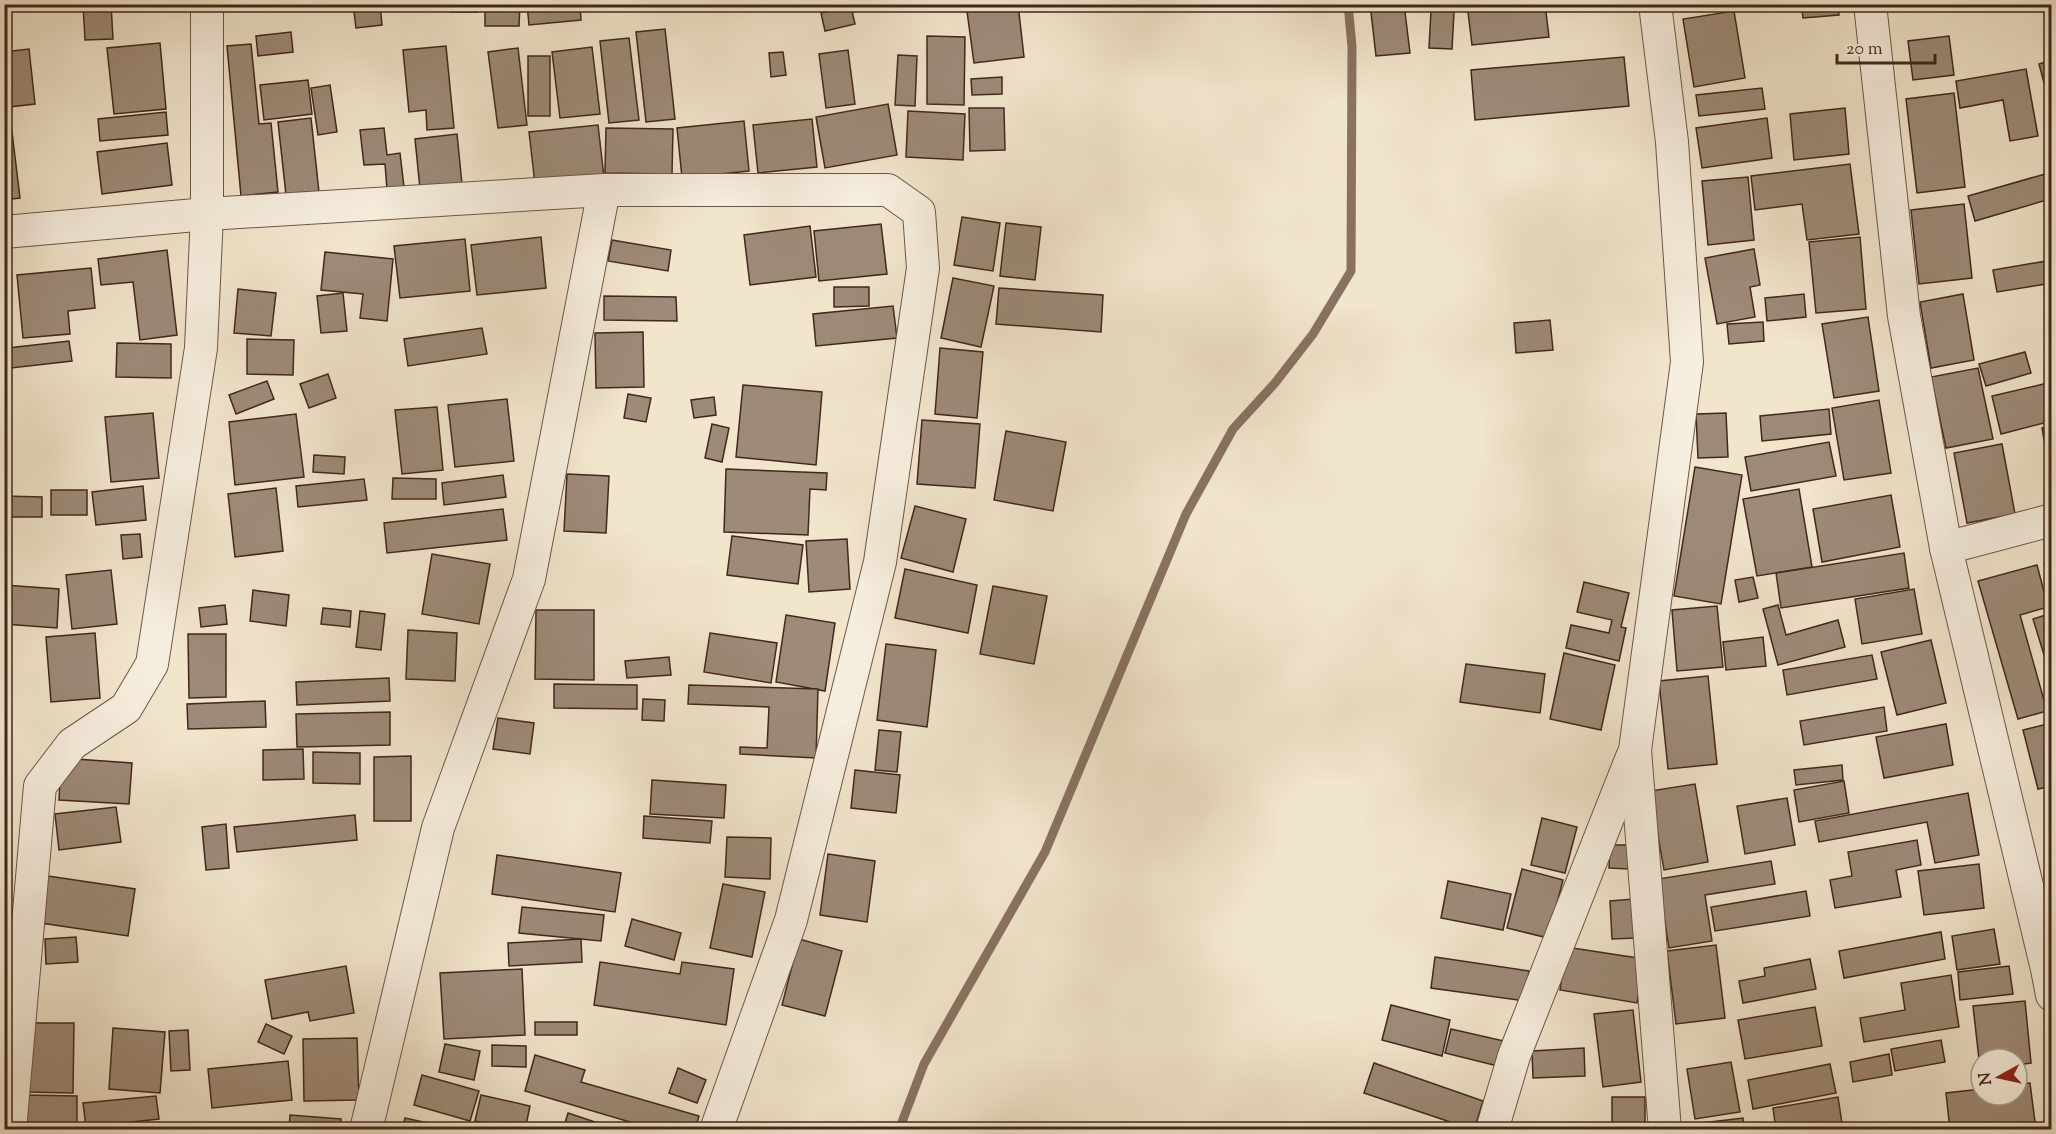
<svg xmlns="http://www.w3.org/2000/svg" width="2056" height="1134" font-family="'Sorts Mill Goudy',serif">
<rect width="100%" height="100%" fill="#f1e5cc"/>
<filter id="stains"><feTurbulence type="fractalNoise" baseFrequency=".00333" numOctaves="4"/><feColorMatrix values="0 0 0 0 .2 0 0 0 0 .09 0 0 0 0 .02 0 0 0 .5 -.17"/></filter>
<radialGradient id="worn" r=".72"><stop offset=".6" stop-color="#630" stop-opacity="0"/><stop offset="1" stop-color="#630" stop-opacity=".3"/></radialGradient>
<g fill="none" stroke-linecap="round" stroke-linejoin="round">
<polyline stroke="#887262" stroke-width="9" points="899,1130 924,1064 1045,852 1186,514 1233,429 1275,383 1313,334 1351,271 1352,47 1348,4"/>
</g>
<g fill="#9d8a78" stroke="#42271d" stroke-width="1.5">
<polygon points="4,4 10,4 11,19 4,19"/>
<polygon points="83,4 111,4 113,39 85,40"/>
<polygon points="353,4 380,4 382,25 356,28"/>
<polygon points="450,4 478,4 477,12 450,12"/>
<polygon points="485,4 520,4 519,26 485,26"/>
<polygon points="527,4 580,4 581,20 529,25"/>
<polygon points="966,4 1018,4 1024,57 974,63"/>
<polygon points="1370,4 1404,4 1410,53 1376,56"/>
<polygon points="1467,4 1545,4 1549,37 1472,45"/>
<polygon points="1801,4 1838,4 1839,15 1803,18"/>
<polygon points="851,7 855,24 825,31 821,13"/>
<polygon points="2052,10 2052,41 2044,12"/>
<polygon points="1431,11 1454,12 1452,49 1429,48"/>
<polygon points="1734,11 1745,78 1694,87 1683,19"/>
<polygon points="665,29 675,119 646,122 636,32"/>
<polygon points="291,32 293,52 258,56 256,36"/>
<polygon points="927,36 965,37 964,105 927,104"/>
<polygon points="1949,36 1954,75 1913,80 1908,41"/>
<polygon points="629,38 639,120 609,123 600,41"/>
<polygon points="160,43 166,109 114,114 107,48"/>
<polygon points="251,44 259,124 271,123 278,192 241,196 227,46"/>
<polygon points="446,46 454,128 427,130 426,110 409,112 403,50"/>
<polygon points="592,47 600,114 560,118 552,52"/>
<polygon points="518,48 527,125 498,128 488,52"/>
<polygon points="29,49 35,104 9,107 20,198 4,200 4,52"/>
<polygon points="848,50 855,104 826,108 819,54"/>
<polygon points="783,52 786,75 771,77 769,53"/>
<polygon points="898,55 917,56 915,106 895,105"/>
<rect x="528" y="56" width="22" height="60"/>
<polygon points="1624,57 1629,106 1475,120 1471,70"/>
<polygon points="2052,60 2052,92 2047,94 2039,64"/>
<polygon points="2026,69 2038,136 2010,141 2003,100 1960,108 1956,81"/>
<polygon points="1002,77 1002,94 972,95 971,79"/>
<polygon points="308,80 312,114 264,120 260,85"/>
<polygon points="330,85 337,132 318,135 311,88"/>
<polygon points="1762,88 1765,109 1699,116 1696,95"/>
<polygon points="1954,93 1965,187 1917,193 1906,99"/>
<polygon points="888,104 897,155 825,168 816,117"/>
<polygon points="969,108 1004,108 1005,150 970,151"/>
<polygon points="1845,108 1849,154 1794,160 1790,114"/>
<polygon points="908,111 965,114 963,160 906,157"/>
<polygon points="166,112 168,135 100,141 98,119"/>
<polygon points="311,118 319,192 286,195 278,122"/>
<polygon points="1767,118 1772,158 1702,168 1696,128"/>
<polygon points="812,119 817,167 758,173 753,125"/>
<polygon points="744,121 749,171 682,178 677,128"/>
<polygon points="598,125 604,177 535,184 529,132"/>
<polygon points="384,128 387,155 400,153 404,187 387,189 385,164 364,165 360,130"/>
<polygon points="606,128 673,129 672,174 605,173"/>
<polygon points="457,134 462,184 420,189 415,139"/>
<polygon points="167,143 172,185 102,194 97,152"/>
<polygon points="1850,164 1859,234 1807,240 1802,204 1755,210 1751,176"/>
<polygon points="2052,172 2052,205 2050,199 1975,221 1968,196"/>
<polygon points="1748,177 1754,240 1708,245 1702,181"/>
<polygon points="1964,204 1972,278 1919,284 1911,210"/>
<polygon points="962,217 1000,223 993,271 954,265"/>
<polygon points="1006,223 1041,227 1035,280 1000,276"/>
<polygon points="881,224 887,274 819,281 814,231"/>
<polygon points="810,226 816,277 750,285 744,235"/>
<polygon points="541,237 546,288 477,295 471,245"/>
<polygon points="1860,237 1866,309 1816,313 1809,242"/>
<polygon points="465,239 470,291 400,298 394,246"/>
<polygon points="612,240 671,250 668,271 608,261"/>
<polygon points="1754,249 1760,285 1750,287 1755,317 1717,324 1705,258"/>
<polygon points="167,250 177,335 140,340 133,282 101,285 98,259"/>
<polygon points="325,252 393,259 387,321 360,318 363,294 321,290"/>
<polygon points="2052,260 2052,283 1997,292 1993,270"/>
<polygon points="91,268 95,308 68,311 70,334 23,338 17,275"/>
<polygon points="953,278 994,286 981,347 941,338"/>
<polygon points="834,287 869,287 869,306 834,307"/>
<polygon points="999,288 1103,295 1101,332 996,324"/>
<polygon points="238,289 276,293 271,336 234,333"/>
<polygon points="4,293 7,293 8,321 4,321"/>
<polygon points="343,293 347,331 321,333 317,296"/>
<polygon points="1804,294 1806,317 1767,321 1765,298"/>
<polygon points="1963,294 1974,360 1931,368 1920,302"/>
<polygon points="604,296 676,297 677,321 604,320"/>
<polygon points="893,306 897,338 816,346 813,314"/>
<polygon points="1868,317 1879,391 1834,398 1822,324"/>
<polygon points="1550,320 1553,350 1516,353 1514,323"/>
<polygon points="1763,322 1764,341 1729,344 1727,324"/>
<polygon points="482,328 487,354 408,366 404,339"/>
<polygon points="643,332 644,387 596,388 595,333"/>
<polygon points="247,339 294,340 293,375 247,374"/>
<polygon points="69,341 72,361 11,368 8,348"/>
<polygon points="117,343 171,344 171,378 116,377"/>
<polygon points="940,348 983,352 977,418 935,414"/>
<polygon points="2025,352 2031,373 1986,386 1979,364"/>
<polygon points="1978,368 1993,439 1946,448 1931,377"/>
<polygon points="328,374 336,398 309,408 300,384"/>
<polygon points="267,381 274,399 236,414 229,395"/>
<polygon points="2052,382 2052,421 2001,434 1992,396"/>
<polygon points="743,385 822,392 816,465 736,457"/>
<polygon points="628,394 651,398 646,422 624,418"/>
<polygon points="714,397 716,415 694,418 691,400"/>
<polygon points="507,399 514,461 455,467 448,405"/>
<polygon points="1879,400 1891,473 1844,480 1832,408"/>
<polygon points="437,407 443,470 402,474 395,410"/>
<polygon points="1829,409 1831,434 1762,441 1760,416"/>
<polygon points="153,413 159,478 111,482 105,417"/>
<polygon points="1726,413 1728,457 1698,458 1696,414"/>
<polygon points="296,414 304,477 235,485 229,422"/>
<polygon points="922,420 980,424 975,488 917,484"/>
<polygon points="712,424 729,428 722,462 705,458"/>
<polygon points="2052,427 2052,487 2042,428"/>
<polygon points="1006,431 1066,442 1053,511 994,500"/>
<polygon points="1829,442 1836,476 1751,491 1745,457"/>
<polygon points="2002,444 2015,514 1967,523 1954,453"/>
<polygon points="314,455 345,457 344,474 313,472"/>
<polygon points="1695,467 1742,475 1721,604 1674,596"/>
<polygon points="726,469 827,473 826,490 810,489 808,535 724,532"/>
<polygon points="567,474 609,476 606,533 564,531"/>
<polygon points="503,475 506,497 444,505 442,483"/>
<polygon points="393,478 436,479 436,499 392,499"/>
<polygon points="364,479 367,500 298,507 296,486"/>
<polygon points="143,486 146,520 96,525 92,492"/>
<polygon points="276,488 283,551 235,557 228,494"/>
<polygon points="1799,489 1812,567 1757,576 1743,499"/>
<rect x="51" y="490" width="36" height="25"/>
<polygon points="1891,495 1900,547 1822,562 1813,509"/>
<polygon points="4,496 42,497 42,517 4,517"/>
<polygon points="915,506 966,519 953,572 901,558"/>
<polygon points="503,509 507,540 387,553 384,523"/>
<polygon points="140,534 142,557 123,559 121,535"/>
<polygon points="732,536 803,545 798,584 727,575"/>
<polygon points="847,539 850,589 809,592 806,541"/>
<polygon points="1904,553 1909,588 1781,608 1776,573"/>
<polygon points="432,554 490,564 479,624 422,614"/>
<polygon points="2052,560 2052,584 2044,563"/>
<polygon points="2037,565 2048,607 2020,615 2047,711 2018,719 1978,581"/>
<polygon points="905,569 977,585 968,633 895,618"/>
<polygon points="111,570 117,624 72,629 66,575"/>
<polygon points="1753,577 1758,598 1739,602 1735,580"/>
<polygon points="1584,582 1629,593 1621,627 1626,628 1619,661 1566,648 1571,625 1609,633 1612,620 1577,612"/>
<polygon points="4,585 59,589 57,628 4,624"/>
<polygon points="993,586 1047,596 1034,664 980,654"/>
<polygon points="1914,589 1922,634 1862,644 1855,599"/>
<polygon points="253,590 289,595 286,626 250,621"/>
<polygon points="225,605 227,624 201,627 199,608"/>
<polygon points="1778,605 1786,635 1838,620 1845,647 1778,665 1763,609"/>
<polygon points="1717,606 1723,667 1677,671 1672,610"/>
<polygon points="323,608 351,611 350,627 321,624"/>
<polygon points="536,610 594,610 594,680 535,679"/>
<polygon points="360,611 385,614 381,650 356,647"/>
<polygon points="2052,613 2052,681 2033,619"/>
<polygon points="786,615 835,623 825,691 776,682"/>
<polygon points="408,630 457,633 455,681 406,679"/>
<polygon points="95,633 100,698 51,702 46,637"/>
<polygon points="710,633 777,643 771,683 704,672"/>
<polygon points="188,634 226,634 226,697 189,698"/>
<polygon points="1763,637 1766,666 1726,670 1723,642"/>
<polygon points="1931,640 1946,703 1897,715 1881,652"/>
<polygon points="886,644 936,650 927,727 877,720"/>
<polygon points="1564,653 1615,665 1601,730 1550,719"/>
<polygon points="1872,655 1877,679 1787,695 1783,670"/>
<polygon points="669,657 671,675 627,678 625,661"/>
<polygon points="1466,664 1545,674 1540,713 1460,702"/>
<polygon points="1708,676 1717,764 1668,769 1659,681"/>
<polygon points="389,678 390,701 297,705 296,682"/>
<polygon points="554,684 637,685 637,709 554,708"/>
<polygon points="689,685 818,689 816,758 740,754 740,747 767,748 769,707 688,704"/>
<polygon points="643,699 665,700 664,721 642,720"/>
<polygon points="265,701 266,727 188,729 187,704"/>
<polygon points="1884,707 1887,731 1804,745 1800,721"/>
<polygon points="4,710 10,710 4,748"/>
<polygon points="390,712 390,745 297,747 296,714"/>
<polygon points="498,718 534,723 530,754 493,749"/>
<polygon points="2052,723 2052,786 2038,789 2023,730"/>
<polygon points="1946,724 1953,765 1884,778 1876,737"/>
<polygon points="879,730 901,732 897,772 875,770"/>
<polygon points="303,749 304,779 263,780 263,750"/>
<polygon points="313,752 360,753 360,784 313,783"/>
<polygon points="411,756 411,821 374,821 374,757"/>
<polygon points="61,758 132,763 129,804 59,800"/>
<polygon points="1842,765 1843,780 1796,785 1794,770"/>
<polygon points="855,770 900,775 896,813 851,808"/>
<polygon points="652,780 726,785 724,818 650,814"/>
<polygon points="1844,781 1849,813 1799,822 1794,790"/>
<polygon points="1695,784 1708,862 1664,870 1650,791"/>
<polygon points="1968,793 1979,855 1935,863 1927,822 1819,842 1815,821"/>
<polygon points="1787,798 1795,845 1745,854 1737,806"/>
<polygon points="116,807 121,842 59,850 55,814"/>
<polygon points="355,815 357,840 237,852 234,827"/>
<polygon points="644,816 712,821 710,843 643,838"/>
<polygon points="1542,818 1577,827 1565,873 1531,865"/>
<polygon points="226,824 229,868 206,870 202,827"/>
<polygon points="727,837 771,838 770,879 725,877"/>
<polygon points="1917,840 1921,865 1896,870 1901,897 1835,908 1830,880 1852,876 1848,852"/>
<polygon points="1610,845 1630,845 1629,869 1609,868"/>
<polygon points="828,854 875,861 867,922 820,915"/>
<polygon points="497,855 621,873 615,912 492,894"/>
<polygon points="1771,861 1775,884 1705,895 1712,941 1669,948 1658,879"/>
<polygon points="1979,864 1984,908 1924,915 1918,871"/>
<polygon points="1522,869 1563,880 1548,938 1507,928"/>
<polygon points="48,876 135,889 128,936 41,923"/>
<polygon points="1448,881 1511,894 1503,930 1441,918"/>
<polygon points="723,884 765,892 752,957 710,948"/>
<polygon points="1806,891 1810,916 1715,931 1711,907"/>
<polygon points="1634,899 1636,938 1612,939 1610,901"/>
<polygon points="522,907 604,915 601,941 519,933"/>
<polygon points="632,919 681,933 674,960 625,946"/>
<polygon points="1994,929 2000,964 1957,970 1952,936"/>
<polygon points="1941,932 1945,959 1844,978 1839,951"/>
<polygon points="76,937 78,962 46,964 45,939"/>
<polygon points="581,939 582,962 509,966 508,943"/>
<polygon points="799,939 842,951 825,1016 782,1005"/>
<polygon points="1716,945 1725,1018 1676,1024 1667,951"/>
<polygon points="1566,947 1644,959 1637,1003 1560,990"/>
<polygon points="1435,957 1529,971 1525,1001 1431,988"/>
<polygon points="1810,959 1816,989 1743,1003 1739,981 1765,976 1764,968"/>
<polygon points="600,962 680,974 682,962 734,969 726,1025 594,1005"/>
<polygon points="346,966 354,1013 310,1021 308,1012 272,1019 265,980"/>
<polygon points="2009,966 2013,994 1960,1000 1958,972"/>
<polygon points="522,969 525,1035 444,1039 440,973"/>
<polygon points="1951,975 1959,1027 1864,1042 1860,1018 1905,1010 1901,983"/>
<polygon points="2025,1001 2031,1063 2017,1065 2017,1059 1981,1059 1980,1068 1973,1006"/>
<polygon points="1391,1005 1450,1020 1442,1056 1382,1040"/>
<polygon points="1815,1007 1822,1046 1745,1059 1738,1020"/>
<polygon points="1633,1010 1641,1082 1603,1087 1594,1014"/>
<rect x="535" y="1022" width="42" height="13"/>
<polygon points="27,1023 74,1023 73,1093 26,1092"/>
<polygon points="266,1024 292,1036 284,1054 258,1042"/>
<polygon points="113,1028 165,1032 160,1093 109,1089"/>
<polygon points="1451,1029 1504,1041 1498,1066 1445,1053"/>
<polygon points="188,1030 190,1070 171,1071 169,1031"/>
<polygon points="357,1038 359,1100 304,1101 303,1039"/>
<polygon points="1941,1040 1945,1062 1895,1071 1891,1049"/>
<polygon points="445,1044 480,1051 474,1080 439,1072"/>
<polygon points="492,1045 526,1046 526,1067 492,1066"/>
<polygon points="1584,1048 1585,1076 1533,1078 1532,1051"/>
<polygon points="1889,1054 1892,1075 1853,1082 1850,1062"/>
<polygon points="535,1055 585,1070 581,1082 699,1116 695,1130 657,1130 525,1091"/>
<polygon points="288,1061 292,1100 212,1108 208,1069"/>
<polygon points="1731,1062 1740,1112 1695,1119 1687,1069"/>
<polygon points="1374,1063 1483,1101 1474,1130 1364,1093"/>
<polygon points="1830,1064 1836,1093 1753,1109 1748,1080"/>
<polygon points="678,1068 706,1080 697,1103 669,1093"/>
<polygon points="422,1075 479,1091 470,1121 414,1105"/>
<polygon points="2030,1083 2036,1130 1950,1130 1946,1093 1981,1089 1981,1095 2017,1095 2017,1084"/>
<polygon points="24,1095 77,1096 77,1130 23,1130"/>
<polygon points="481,1095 530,1106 525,1130 515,1130 475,1121"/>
<polygon points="156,1096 159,1119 86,1127 83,1103"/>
<rect x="1612" y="1097" width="33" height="33"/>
<polygon points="1838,1097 1843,1130 1776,1130 1773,1108"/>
<polygon points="568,1113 619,1130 563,1130"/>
<polygon points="290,1115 341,1119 340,1130 289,1130"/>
<polygon points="405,1118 460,1130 402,1130"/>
<polygon points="1743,1118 1744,1130 1686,1130 1685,1125"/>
</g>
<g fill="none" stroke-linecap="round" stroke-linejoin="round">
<g stroke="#6e5649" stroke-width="34">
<g id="minor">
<polyline points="1655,4 1672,142 1687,362 1635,750 1665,1130"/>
<polyline points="1870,4 1904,316 1946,548 2047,969 2052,995"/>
<polyline points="4,232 207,214 604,190 888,190 919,212 923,268 880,562 791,920 716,1130"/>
<polyline points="1946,548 2052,520"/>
<polyline points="10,1130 40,786 72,744 126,708 152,664 201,348 207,214 207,4"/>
<polyline points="366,1130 438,828 529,579 604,190"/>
<polyline points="1492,1130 1514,1056 1632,757"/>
</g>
</g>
<use href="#minor" stroke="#f6eede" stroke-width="32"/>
</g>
<rect width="2056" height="1134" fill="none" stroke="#f1e5cc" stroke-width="24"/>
<rect x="6" y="6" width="2044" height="1122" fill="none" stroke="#42271d" stroke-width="3"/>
<rect x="12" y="12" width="2032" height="1110" fill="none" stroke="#42271d" stroke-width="1.5"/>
<g transform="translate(1999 1077) rotate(262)"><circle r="28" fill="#f6eede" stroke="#ae9e91" stroke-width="1.5"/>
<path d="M0-4.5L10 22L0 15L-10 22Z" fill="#8f2418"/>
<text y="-9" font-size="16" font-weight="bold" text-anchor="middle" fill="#42271d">N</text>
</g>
<path d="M1837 54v9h98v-9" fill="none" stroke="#42271d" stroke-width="3"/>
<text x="1846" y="54" font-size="18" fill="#42271d" stroke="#f6eede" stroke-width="4.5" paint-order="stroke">20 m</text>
<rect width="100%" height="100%" filter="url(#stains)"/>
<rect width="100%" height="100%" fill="url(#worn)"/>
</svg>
